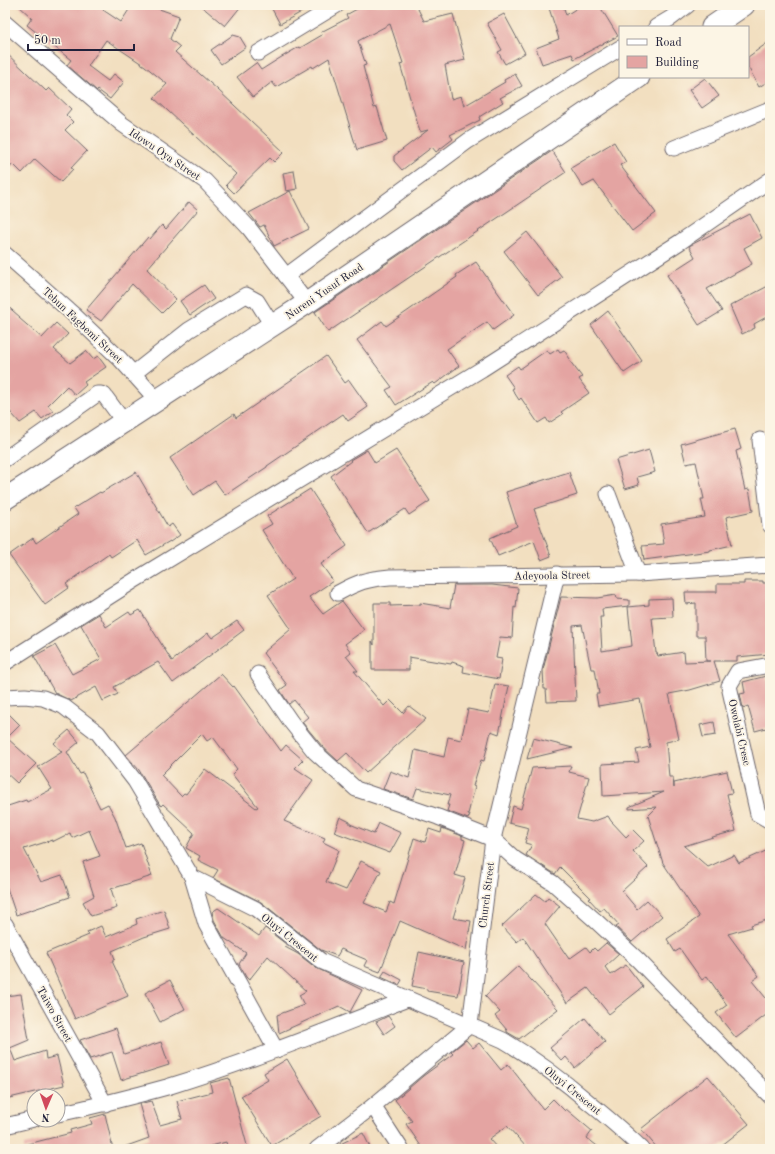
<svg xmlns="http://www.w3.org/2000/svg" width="775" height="1154" font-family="'Old Standard TT',serif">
<rect width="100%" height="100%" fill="#fcf5e5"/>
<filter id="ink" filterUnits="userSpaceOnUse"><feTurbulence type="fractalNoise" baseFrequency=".025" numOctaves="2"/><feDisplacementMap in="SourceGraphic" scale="8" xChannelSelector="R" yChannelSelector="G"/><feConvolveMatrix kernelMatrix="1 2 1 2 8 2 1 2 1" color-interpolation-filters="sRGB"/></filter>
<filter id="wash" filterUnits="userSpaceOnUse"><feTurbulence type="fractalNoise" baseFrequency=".012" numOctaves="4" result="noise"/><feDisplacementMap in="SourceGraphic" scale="16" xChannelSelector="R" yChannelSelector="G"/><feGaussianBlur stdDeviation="0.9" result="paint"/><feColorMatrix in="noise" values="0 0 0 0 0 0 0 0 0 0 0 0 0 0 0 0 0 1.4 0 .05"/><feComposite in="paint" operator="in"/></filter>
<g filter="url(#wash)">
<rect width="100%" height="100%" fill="#f2dfc0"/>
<g id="blocks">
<g fill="#e4a4a2" fill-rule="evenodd">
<polygon points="18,5 106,5 103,10 121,22 132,5 148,5 179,16 170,39 180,47 175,52 218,90 284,152 274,162 270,158 234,193 226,185 236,174 154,98 167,84 145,66 106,40 88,66 108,81 114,74 124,82 110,99 98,90 97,91 67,65 71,60 27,25 32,18"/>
<polygon points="200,5 242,5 225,26"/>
<polygon points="279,5 314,5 280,24 272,9"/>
<polygon points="354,5 416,5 424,21 453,14 465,60 445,65 451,99 461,96 464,106 505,82 504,80 515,74 522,86 500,98 503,102 479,117 480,120 450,135 453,139 436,152 432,147 402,170 394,161 394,156 428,130 420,132 400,64 403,63 390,24 358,41 366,65 363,66 374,108 377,107 387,141 357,150 329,58 313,68 312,66 276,87 272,82 253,97 237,77 256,63 261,70 280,58 299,47 300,48 322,35 321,32 348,18 346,15 357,9"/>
<polygon points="548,5 563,5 566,15 582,5 599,5 618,36 574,59 572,54 542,64 536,48 559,39"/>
<polygon points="504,14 525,53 505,64 498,52 502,50 487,23"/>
<polygon points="233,35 240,37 246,47 221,64 211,50"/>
<polygon points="770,41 770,80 759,87 748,67 748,57"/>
<polygon points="5,52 46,91 49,88 71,109 66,115 73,122 65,130 87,151 71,168 73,169 61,182 35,159 22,173 13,164 5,173"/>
<polygon points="705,78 719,96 702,108 689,90"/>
<polygon points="614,142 626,162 620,165 656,213 632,231 594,181 583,187 571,168"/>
<polygon points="552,151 566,172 328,332 315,312"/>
<polygon points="294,171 297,189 286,191 283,173"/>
<polygon points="290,191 309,229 274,246 264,225 260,227 249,213"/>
<polygon points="189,202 198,210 147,269 176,299 162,313 132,284 101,321 86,310 148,237 150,239 162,225 166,229"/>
<polygon points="750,214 762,238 744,248 752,264 707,289 722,311 699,325 667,275 695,257 689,246"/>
<polygon points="527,232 562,277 538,295 504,251"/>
<polygon points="476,262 514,315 493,330 487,322 447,349 459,366 435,384 433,382 396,405 386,390 392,387 357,340 382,321 386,326 457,277 456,275"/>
<polygon points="204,285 214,299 190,315 180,301"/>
<polygon points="770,285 770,315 754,324 755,328 742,334 730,306"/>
<polygon points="5,304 20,317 19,318 42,338 56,323 68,334 54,349 70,363 86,351 93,359 98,356 106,367 84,382 86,385 75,395 67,386 48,405 53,411 42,419 36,412 20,423 5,406"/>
<polygon points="608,311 642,361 624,373 591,325"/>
<polygon points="558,349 560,352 564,350 570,359 569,360 582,377 579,379 589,393 561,412 563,414 549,423 546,418 538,423 521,398 519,400 512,389 514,388 505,375 518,366 520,369 547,350 550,354"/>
<polygon points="326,356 345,383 349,380 368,407 348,421 343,414 267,466 267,467 225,495 215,481 194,495 170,458 234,414 236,418"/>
<polygon points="735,429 741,449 736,451 745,490 749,489 753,511 726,517 732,545 710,550 710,551 644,560 642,546 664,544 661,524 705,517 701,499 704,499 696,462 686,464 681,444"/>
<polygon points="367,450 375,463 396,450 430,501 409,515 405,509 368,533 331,476 351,461 350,460"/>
<polygon points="649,450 655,472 637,477 639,485 625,489 616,460"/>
<polygon points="136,472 168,527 172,524 180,535 170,542 170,541 146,555 137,540 111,557 109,554 66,584 69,588 45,605 9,555 33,538 36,543 78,514 74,508 100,492 101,493"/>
<polygon points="569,472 577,495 534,509 551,556 541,560 534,541 498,556 490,538 517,526 506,492"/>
<polygon points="310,489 347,546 321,564 333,581 309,597 323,614 342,601 364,630 345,644 351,652 346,656 358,671 354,671 384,706 390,700 403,713 409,706 426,719 366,773 347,753 338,761 322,746 302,722 308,717 294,700 289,704 280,690 287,685 263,653 291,629 268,595 293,579 262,530 272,524 267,516"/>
<polygon points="744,581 763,581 763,583 770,583 770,654 737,657 737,661 714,661 720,681 690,690 669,694 679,739 666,742 669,777 673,777 674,788 674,783 727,771 732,793 727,794 736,831 716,836 684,846 708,867 734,855 739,863 770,849 770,919 751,925 752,927 728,934 759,976 752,981 770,1003 770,1012 736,1038 716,1013 727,1005 707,976 702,980 680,949 675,952 667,939 699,917 663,863 648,816 657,807 629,809 629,807 664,792 603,796 602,764 639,762 636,750 650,747 640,699 598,706 596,694 599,694 595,669 591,669 582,625 573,626 576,701 547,702 546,689 544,689 543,670 561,597 597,598 616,595 617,599 629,600 629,606 602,609 603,617 600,617 602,651 632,646 628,607 649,605 649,599 672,598 673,617 652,618 656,653 657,653 658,656 684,652 685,662 710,661 706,661 705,636 696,636 696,603 686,604 685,592 717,592 717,584 744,584"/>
<polygon points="454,585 492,585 518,588 516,608 514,607 512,638 500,637 496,658 502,659 499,679 463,672 464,666 452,662 451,664 409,657 409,670 372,670 372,641 374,645 374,603 390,603 390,606 420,605 420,603 450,608"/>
<polygon points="140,610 172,661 208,633 212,638 237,621 244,630 173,683 158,662 114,687 118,694 103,701 96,687 71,701 55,693 34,656 55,645 72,674 101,659 81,625 99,614 106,627 129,612 131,615"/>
<path d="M221,674L233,687L234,686L281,751L286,745L303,760L295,768L313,780L284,821L325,838L323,842L339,850L326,882L346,890L361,861L381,871L364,903L386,912L390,902L394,904L414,838L425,842L429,829L441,833L442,828L462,836V839L465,840L455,875L465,878L453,918L471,921L466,950L400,921L380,972L364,966L367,960L341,949L337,956L321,950L261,902L213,878L218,870L198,860L200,856L186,848L194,833L163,804L161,806L160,805L139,770L126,755ZM202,734L207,741L213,737L237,769L232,774L258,807L256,808L205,769L186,794L184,793L181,796L161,775Z"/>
<polygon points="766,676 770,685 770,727 755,731 748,706 743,708 740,694 745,693 743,682"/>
<polygon points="495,684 509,686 499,734 491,731 484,761 481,760 473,786 475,787 468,814 470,814 468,819 447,811 449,805 447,805 450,795 417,788 413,799 383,789 390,771 409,778 415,750 444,757 448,737 461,740 468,709 489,713"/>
<polygon points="5,710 20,725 7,738 36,764 17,783 5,772"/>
<polygon points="714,722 716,735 703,737 700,725"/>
<polygon points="69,730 79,742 67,752 80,774 83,773 100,808 108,804 115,817 126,848 141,843 152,876 111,889 117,908 91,916 83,902 94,896 83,862 100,856 89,830 72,838 70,833 52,842 52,840 24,849 41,882 62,875 70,897 16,915 5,882 5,807 26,800 27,802 52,789 38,767 62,752 54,743"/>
<polygon points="533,738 573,748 527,759"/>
<polygon points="571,766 569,772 589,777 577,819 592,822 608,816 611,821 626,837 633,830 644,841 633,851 648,867 622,891 637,909 647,900 662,916 632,942 616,927 619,925 604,908 600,911 589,899 591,898 560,867 555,874 526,855 532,845 525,843 529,828 509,823 513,806 521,809 532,768"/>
<polygon points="340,817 350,822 350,824 374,834 379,823 401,833 390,853 334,832"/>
<polygon points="536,894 545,901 548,897 560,906 545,924 569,959 586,947 590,952 594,948 597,951 606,943 619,954 605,967 611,975 626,965 643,987 609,1014 588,988 567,1003 523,937 517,942 502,926"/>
<polygon points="218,908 259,936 265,928 286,944 285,947 298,954 316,968 348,983 362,990 350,1012 339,1006 279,1033 277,1015 304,1005 299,995 306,991 268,956 249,980 246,977 239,964 246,953 224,938 214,920 212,912"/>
<polygon points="164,910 170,929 144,937 112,951 115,959 112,961 128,996 75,1019 46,953 89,935 87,932 101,926 106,937 137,924 136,919"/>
<polygon points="419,952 464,962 458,996 427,991 427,989 412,986"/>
<polygon points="518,966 558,1009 519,1039 507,1032 507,1030 495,1016 500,1012 485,996"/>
<polygon points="385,971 402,980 399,985 381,977"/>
<polygon points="170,980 185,1009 160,1022 145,993"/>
<polygon points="21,994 29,1040 10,1048 15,1061 45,1051 46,1059 57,1056 64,1085 5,1099 5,996"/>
<polygon points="388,1016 395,1026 384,1034 376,1022"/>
<polygon points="585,1018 605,1042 575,1068 566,1057 562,1061 550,1048"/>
<polygon points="116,1028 124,1054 161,1042 169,1065 121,1080 112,1052 90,1059 80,1040"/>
<polygon points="466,1040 473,1048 479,1043 501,1070 508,1064 543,1109 553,1099 565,1111 566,1109 592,1131 587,1138 601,1149 528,1149 507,1126 489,1139 498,1149 423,1149 406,1124 412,1121 395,1100 423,1076 453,1054 451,1052"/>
<polygon points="287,1059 321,1116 272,1146 241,1096 268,1080 264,1073"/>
<polygon points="708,1076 749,1124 717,1149 658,1149 641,1129"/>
<polygon points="229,1078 248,1149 228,1149 226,1142 200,1149 124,1149 124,1147 149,1138 139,1104 151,1101 160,1125 182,1119 177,1101 212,1092 210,1083"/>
<polygon points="105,1114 113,1149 24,1149 24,1145 71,1133 70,1130 92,1124 90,1118"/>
<polygon points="363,1133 371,1149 332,1149 336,1146"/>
</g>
</g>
</g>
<g filter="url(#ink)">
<use href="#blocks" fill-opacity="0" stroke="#6b646a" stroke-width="1"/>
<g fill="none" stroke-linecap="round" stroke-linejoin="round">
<g stroke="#6b646a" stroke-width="17">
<g id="street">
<polyline points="5,23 122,124 205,181 249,228 307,303"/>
<polyline points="656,27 671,18 688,5"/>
<polyline points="258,53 337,5"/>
<polyline points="674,148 770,109"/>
<polyline points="5,254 73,314 120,359 157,400"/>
<polyline points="286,276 468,141 620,48"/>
<polyline points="133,374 189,330 246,295 257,301 272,325"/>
<polyline points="760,440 770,525"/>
<polyline points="5,459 97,394 101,394 104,395 124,422"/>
<polyline points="608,494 638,574"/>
<path d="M338,593C358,582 366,579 390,577L638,574L770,565"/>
<polyline points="5,663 135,580 482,369 680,242 770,180"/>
<polyline points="770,665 738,671 729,686 758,814 770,821"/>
<polyline points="258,674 291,722 315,752 356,789 438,817 493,839 515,859 553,883 596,921 638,960 770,1096"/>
<path d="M5,697L25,696L43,698L63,706L98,733L135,781L192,877L256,909L321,961L503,1040C535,1059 563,1080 592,1105C609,1119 626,1133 642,1149"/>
<polyline points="192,877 206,924 276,1050"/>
<polyline points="5,924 105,1104"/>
<polyline points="373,1106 401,1149"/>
<path d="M58,1114C95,1106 131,1097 167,1087C249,1062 328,1030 407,999"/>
<polyline points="5,1126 34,1119"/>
<polyline points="317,1149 373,1106 470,1025 493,839 557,574"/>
</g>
</g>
<g stroke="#6b646a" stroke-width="23">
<g id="secondary">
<polyline points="712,27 744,5"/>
<polyline points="5,499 307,303 639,77"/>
</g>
</g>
<use href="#street" stroke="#fff" stroke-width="15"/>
<use href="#secondary" stroke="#fff" stroke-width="21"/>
</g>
</g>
<g text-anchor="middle" stroke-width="3.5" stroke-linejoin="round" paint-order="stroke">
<g font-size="11" fill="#22223b" stroke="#fcf5e5">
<text transform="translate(165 154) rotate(34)" y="4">Idowu Oya Street</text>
<text transform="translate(324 291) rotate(-34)" y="4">Nureni Yusuf Road</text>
<text transform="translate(83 325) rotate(43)" y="4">Tebun Fagbemi Street</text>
<text transform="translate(552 575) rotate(-1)" y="4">Adeyoola Street</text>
<text transform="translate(740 732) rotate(77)" y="4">Owolabi Cresc</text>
<text transform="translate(486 895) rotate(-83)" y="4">Church Street</text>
<text transform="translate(290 937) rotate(39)" y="4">Oluyi Crescent</text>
<text transform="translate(55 1014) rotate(61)" y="4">Taiwo Street</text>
<text transform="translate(573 1090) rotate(39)" y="4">Oluyi Crescent</text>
</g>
</g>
<rect width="775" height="1154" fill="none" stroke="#fcf5e5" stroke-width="20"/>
<rect x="619" y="26" width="130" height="52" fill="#fcf5e5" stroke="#a5a1a1"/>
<rect x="627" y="39" width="20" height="6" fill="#ffffff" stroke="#a5a1a1"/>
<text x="655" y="46" font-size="12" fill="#22223b">Road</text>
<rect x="627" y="56" width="20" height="12" fill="#e4a4a2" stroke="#a5a1a1"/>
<text x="655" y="66" font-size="12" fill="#22223b">Building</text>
<g transform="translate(46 1108) rotate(182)"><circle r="19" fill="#fcf5e5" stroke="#a5a1a1"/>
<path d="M0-3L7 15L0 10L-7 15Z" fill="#d1495b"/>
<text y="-6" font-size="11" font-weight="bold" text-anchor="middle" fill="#22223b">N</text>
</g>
<path d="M28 44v6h106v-6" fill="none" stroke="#22223b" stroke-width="2"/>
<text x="34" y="44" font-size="12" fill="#22223b" stroke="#fcf5e5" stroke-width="3" paint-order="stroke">50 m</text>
</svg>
